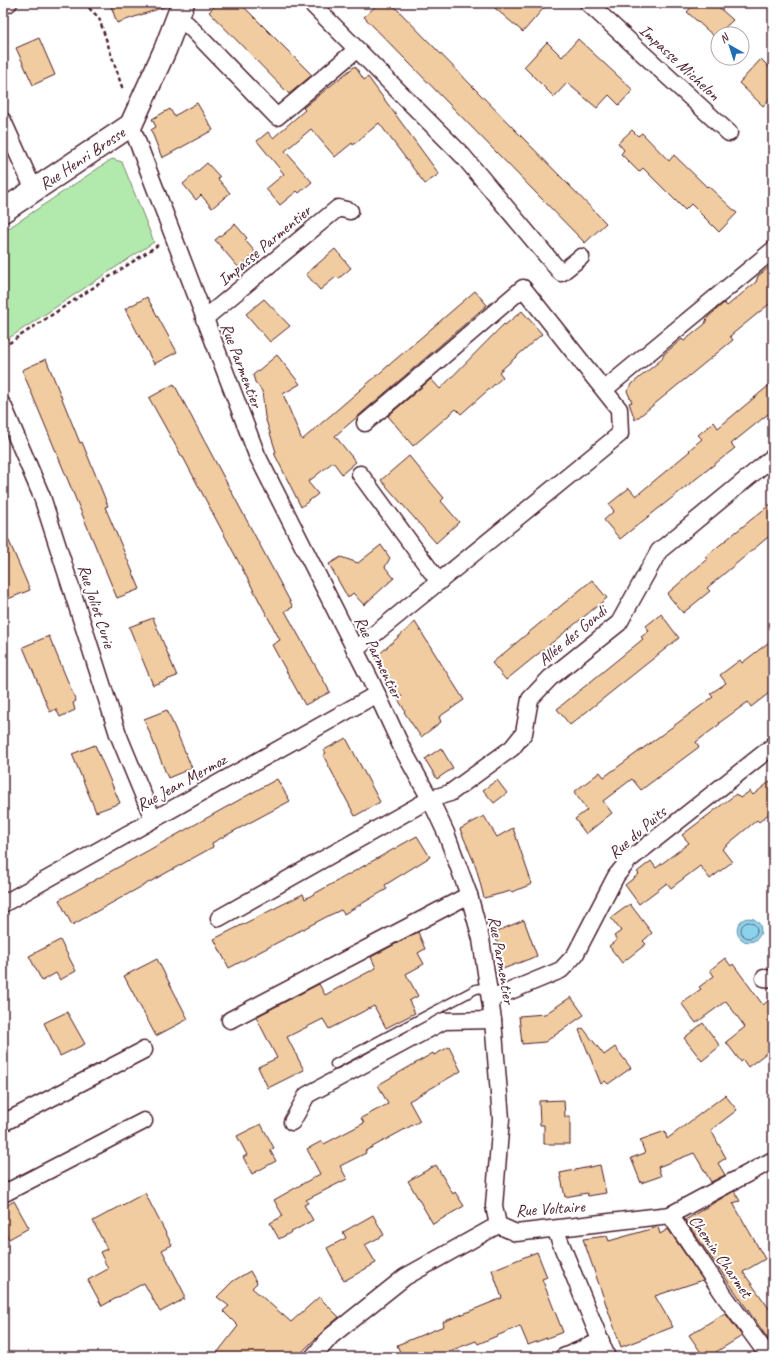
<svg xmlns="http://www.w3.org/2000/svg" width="776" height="1360" font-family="Caveat,sans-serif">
<rect width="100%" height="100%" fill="#fff"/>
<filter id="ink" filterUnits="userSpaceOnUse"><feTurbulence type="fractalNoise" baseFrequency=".025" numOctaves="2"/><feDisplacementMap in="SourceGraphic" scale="8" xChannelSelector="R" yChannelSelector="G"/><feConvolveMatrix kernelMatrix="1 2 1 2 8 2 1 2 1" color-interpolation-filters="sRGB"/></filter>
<g filter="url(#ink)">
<polygon fill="#b2eaae" stroke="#7e846c" points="112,159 122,162 154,242 3,342 3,232"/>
<circle fill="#8bd3ec" stroke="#718b9f" cx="749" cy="930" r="12"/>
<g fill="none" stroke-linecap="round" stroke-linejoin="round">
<circle stroke="#646778" stroke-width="1" cx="749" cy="930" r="8"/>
</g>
<g fill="#f0cca0" stroke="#4a1f2b">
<polygon points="110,3 167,3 167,6 117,23"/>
<polygon points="218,3 240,3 312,75 289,94 209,12"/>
<polygon points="379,3 391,3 606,223 585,243 364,17"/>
<polygon points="489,3 548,3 523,32"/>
<polygon points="695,3 714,3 733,20 718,34 716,38 687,12"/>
<polygon points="39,38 55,75 33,85 16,48"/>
<polygon points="578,39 633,90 619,105 609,95 597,108 567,83 554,97 524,67 547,42 562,57"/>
<polygon points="761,59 773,71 773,95 763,106 739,83"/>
<polygon points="355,66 364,80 368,77 439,174 425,184 379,123 353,145 352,143 335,157 311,129 285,151 312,182 299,193 297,191 280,205 266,189 284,174 257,141 268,132 273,138 305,110 303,108"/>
<polygon points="197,103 213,130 162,158 151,130 156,127 152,119 170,109 174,116"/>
<polygon points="632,130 638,136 642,133 669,161 674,155 707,187 708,186 737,213 719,232 691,204 685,210 643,168 639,172 621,154 624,150 618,143"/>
<polygon points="207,163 220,177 218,179 230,193 212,208 201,195 196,200 183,184"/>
<polygon points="235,224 247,238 245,240 256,253 239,268 215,240"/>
<polygon points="335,249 351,268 338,279 336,277 320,290 306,274"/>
<polygon points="773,264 773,301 730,336 733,340 635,420 629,403 632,402 627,391 633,383 662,359 664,354 682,339 684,341 705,324 707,318 724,303 727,306 756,282 758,276"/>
<polygon points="475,291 487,305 335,436 356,462 342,474 333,462 308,482 318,494 301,507 274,453 276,452 265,417 262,391 255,382 253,375 277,355 300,384 283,394 302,440"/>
<polygon points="147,297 177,352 154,364 125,309"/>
<polygon points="264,299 290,326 270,342 246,314"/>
<polygon points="522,311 542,334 499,372 503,377 461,414 456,409 413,446 388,416 431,379 440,389 504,324 505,325"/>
<polygon points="46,359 80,443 82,442 96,476 108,506 105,507 140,589 117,598 22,370"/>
<polygon points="773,382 773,410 731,444 735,448 620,539 604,520 614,511 609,504 629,488 636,496 690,451 689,450 702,439 698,435 714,422 718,428"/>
<polygon points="174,384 293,607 285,611 330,692 305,705 272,645 280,640 183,457 182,457 149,398"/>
<polygon points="409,456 444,498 441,501 459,522 436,543 381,480"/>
<polygon points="773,502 773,533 707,588 710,591 683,613 667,594 707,559 705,557"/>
<polygon points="3,527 30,590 3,601"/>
<polygon points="381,545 390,558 385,567 394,578 364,605 353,593 348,598 329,564 341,557 358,563"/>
<polygon points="592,580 607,598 506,680 492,663"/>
<polygon points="661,614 679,638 570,725 557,709 643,639 641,637 649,631 646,626"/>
<polygon points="153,618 177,676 153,685 129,627"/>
<polygon points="415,622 464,700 439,717 441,722 421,737 404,712 405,711 398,699 402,697 375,658"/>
<polygon points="49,636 76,701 73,703 75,710 60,717 56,709 50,712 23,647"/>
<polygon points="773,639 773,690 751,707 748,702 719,723 720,724 696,742 699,747 641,790 632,779 603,801 612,813 586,834 575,819 587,810 574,792 600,772 604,777 713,697 710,694 726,683 720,675 740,660 742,663"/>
<polygon points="167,710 192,768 168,778 144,719"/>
<polygon points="346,738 380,802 355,816 323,755 326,753 324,750"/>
<polygon points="95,745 120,803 96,812 72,754"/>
<polygon points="441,748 453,768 437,779 425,759"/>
<polygon points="277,779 290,801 212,843 213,847 72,925 59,900"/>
<polygon points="773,779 773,810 759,822 757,820 722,849 732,862 710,879 700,866 671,888 667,883 639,904 625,885 639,874 637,872 651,861 656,868 689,843 682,835 736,794 740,798 750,791 753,795"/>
<polygon points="497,780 507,793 494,803 483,790"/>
<polygon points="484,816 497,837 513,828 532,884 512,892 511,891 484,898 476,867 460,829"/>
<polygon points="417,836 430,857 385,885 387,889 344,914 341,910 330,915 229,968 214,939 303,894 305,899"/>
<polygon points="630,904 652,933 643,941 646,944 622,963 609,946 617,940 614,936 621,931 611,918"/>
<polygon points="524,920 537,956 503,969 495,932"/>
<polygon points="418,932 425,949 418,953 424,964 406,974 418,996 409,1001 415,1013 386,1028 374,1006 329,1029 323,1019 287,1037 304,1070 268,1088 258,1067 277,1058 256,1017 319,984 325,995 376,968 371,957"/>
<polygon points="60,940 76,971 60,980 56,973 42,981 29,956"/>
<polygon points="725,958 731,966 733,964 763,1005 773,997 773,1048 748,1067 743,1060 741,1062 726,1042 745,1027 726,1001 696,1023 681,1003 701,989 699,987 714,976 710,970"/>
<polygon points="157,959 188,1019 156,1036 124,976"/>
<polygon points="571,997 584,1015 545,1042 522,1044 519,1016 545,1014"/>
<polygon points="67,1012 85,1044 60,1056 44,1023"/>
<polygon points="703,1023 720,1046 702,1061 684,1038"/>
<polygon points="583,1028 604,1055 615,1047 631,1068 608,1084 605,1081 601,1084 579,1030"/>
<polygon points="449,1047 461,1071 409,1101 420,1121 365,1151 366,1153 340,1166 347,1179 306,1200 308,1203 304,1205 313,1220 279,1239 270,1223 283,1216 274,1200 320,1174 307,1149 322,1141 324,1144 364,1123 361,1118 388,1104 378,1085 433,1053 434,1055"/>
<polygon points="725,1095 737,1110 711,1130 726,1158 718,1163 725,1175 711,1182 694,1153 658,1167 661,1176 641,1183 631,1158 645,1153 640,1140 665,1131 667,1139"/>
<polygon points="564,1100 565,1117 570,1117 570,1144 544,1144 544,1125 540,1125 539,1101"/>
<polygon points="261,1124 274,1148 270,1150 276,1161 252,1174 243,1157 247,1155 237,1136"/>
<polygon points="436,1165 453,1194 455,1192 464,1206 433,1224 408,1181"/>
<polygon points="600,1165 606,1193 588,1196 587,1193 565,1197 560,1173"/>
<polygon points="734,1191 740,1201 733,1203 765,1259 743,1272 773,1314 773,1346 685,1220"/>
<polygon points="145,1193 172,1245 162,1250 184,1293 184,1299 160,1312 144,1283 102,1306 88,1280 108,1269 100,1252 107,1249 93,1221"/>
<polygon points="14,1201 29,1228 9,1239 3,1228 3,1208"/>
<polygon points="373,1215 384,1235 365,1245 376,1263 344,1281 327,1248 346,1238 343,1232"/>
<polygon points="658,1227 660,1234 668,1229 703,1280 655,1296 673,1327 621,1347 583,1239 607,1236 609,1241"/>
<polygon points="537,1252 547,1277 542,1279 563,1332 528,1345 520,1326 478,1344 476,1341 434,1357 402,1357 397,1345 444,1326 443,1322 502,1298 492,1270"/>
<polygon points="250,1271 257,1283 252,1288 291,1322 319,1297 339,1317 324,1330 297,1357 214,1357 238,1326 223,1311 229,1306 217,1297 233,1281"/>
<polygon points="725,1313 742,1336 708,1357 704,1357 689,1335"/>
</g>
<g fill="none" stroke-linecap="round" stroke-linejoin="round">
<g stroke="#4a1f2b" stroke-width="11">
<polyline id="lane" points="335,1064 476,989 489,987"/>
</g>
<g stroke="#4a1f2b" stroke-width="19">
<g id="street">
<polyline points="311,3 463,156 561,273 581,257"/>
<polyline points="588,3 729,133"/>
<polyline points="3,6 9,3"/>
<polyline points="177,20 187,24 277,117 356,50"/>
<polyline points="3,121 34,190"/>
<polyline points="131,125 257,455 371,681 402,748 430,799 446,833 469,895 481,939 493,1020 501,1119 494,1206 498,1225"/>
<polyline points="204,319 338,208 350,211"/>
<polyline points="605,389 773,250"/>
<polyline points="3,405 42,497 118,734 153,819"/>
<polyline points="360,474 439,582"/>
<polyline points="355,650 620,434 619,409 523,288 365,423"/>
<polyline points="3,904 377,694"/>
<polyline points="219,918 430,799 450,793 512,748 524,733 530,699 550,678 619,623 659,551 773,457"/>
<polyline points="764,978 773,979"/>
<polyline points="491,999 561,970 575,955 616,876 629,860 773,746"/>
<polyline points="230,1020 469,895"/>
<polyline points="292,1122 307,1095 444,1021 493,1020"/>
<polyline points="3,1123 144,1050"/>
<polyline points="3,1194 144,1121"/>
<polyline points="670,1215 726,1298 769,1357"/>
<polyline points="555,1229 607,1357"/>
<polyline points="313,1357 331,1336 405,1277 498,1225 516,1233 670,1215 773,1160"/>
<polyline points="563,1357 601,1341"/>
</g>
</g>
<g stroke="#4a1f2b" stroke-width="25">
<g id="secondary">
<path id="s1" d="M3,211L131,125L165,50L183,3"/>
</g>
</g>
<g stroke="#4a1f2b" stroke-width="2.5" stroke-dasharray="4 3" stroke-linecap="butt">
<polyline points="84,3 99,18 123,90"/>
<polyline points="3,347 158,245"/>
</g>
<use href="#lane" stroke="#fff" stroke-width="8"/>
<use href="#street" stroke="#fff" stroke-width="16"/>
<use href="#secondary" stroke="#fff" stroke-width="22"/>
</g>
</g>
<g text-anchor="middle" stroke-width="4" stroke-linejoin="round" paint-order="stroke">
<g font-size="17" fill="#4a1f2b" stroke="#fff">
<text transform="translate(680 62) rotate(43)" y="6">Impasse Michelon</text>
<text dy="6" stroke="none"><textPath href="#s1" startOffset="95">Rue Henri Brosse</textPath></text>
<text transform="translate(264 245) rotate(-40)" y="6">Impasse Parmentier</text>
<text transform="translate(242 365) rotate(69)" y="6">Rue Parmentier</text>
<text transform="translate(97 606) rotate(72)" y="6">Rue Joliot Curie</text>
<text transform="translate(572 635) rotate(-40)" y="6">Allée des Gondi</text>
<text transform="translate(379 657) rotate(64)" y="6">Rue Parmentier</text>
<text transform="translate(181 782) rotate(-29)" y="6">Rue Jean Mermoz</text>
<text transform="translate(637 832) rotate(-41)" y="6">Rue du Puits</text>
<text transform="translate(502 960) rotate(80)" y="6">Rue Parmentier</text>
<text transform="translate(550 1208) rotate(-4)" y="6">Rue Voltaire</text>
<text transform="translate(721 1256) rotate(55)" y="6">Chemin Charmet</text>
</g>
</g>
<rect width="776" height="1360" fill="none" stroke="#fff" stroke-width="16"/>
<rect x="8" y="8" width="760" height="1344" fill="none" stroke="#4a1f2b" stroke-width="1.5" filter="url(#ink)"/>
<g transform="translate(730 46) rotate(321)"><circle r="19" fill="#ffffff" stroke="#b7a5aa"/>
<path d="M0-3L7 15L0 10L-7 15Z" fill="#1f6fb2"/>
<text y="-6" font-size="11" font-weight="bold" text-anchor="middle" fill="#4a1f2b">N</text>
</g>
</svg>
